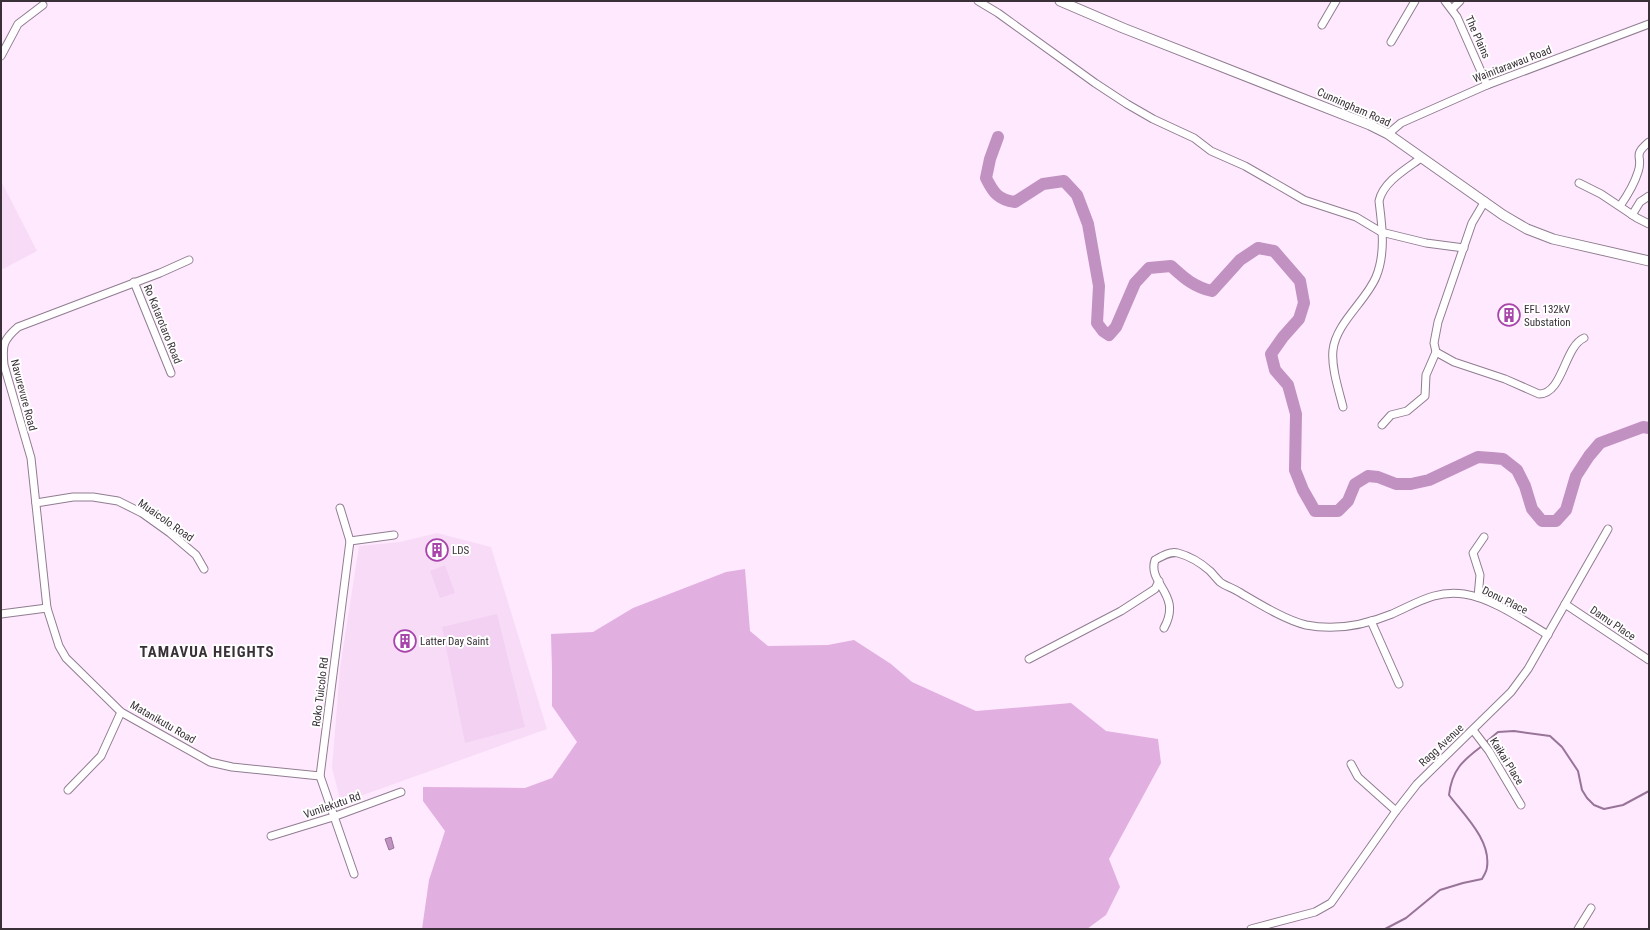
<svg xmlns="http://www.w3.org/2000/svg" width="1650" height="930" font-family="'Roboto Condensed',sans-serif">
<rect width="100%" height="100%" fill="#ffe9fe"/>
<g fill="#f8dcf7">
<polygon points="1,181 37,251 1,270"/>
<polygon points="437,533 491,547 547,729 341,803 332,768 340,668 359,546 400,542"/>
</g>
<g fill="#f2d1f2">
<polygon points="445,565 455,593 440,598 430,571"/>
<polygon points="497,614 525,727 465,743 442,627"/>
</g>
<polygon fill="#e2afe1" points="745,569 750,631 768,646 828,645 854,640 891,664 912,682 976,711 1071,703 1106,731 1158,739 1161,763 1109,859 1120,887 1106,915 1087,929 422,929 429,880 445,831 423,801 423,787 525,788 552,778 577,742 552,706 552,669 551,634 593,632 633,608 726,572"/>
<polygon fill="#c191c1" stroke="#987498" points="391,837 394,848 389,850 385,839"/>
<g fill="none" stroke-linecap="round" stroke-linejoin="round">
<g stroke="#987498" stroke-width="2">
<polyline points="1485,743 1498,732 1514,731 1550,736 1562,747 1578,771 1582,790 1587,798 1594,805 1604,809 1623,805 1649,791"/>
<path d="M1385,929L1406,918L1440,890L1463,883L1482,879C1484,875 1487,871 1487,867C1491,840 1464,815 1449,795C1452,770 1462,761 1482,746"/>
</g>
<path stroke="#c191c1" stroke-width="12" d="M998,137L990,159L986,178C993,192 998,200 1015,202L1043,184L1064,181L1077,195L1088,224L1099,286L1097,323L1103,331L1109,335L1116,327L1135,283L1149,268L1171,266C1184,278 1194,287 1212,291L1240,260L1258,248L1274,251L1300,281L1304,303L1299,319L1283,337L1271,354L1275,370L1288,385L1296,414L1295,470L1303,490L1315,511H1338L1348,501L1355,484L1368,476L1378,477L1396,484H1411L1429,480L1478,457L1492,458L1503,459L1517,470L1525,486L1532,509L1542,521H1556L1566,510L1576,476L1589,456L1600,443L1643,427L1649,428"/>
<g stroke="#907d90" stroke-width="9">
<g id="street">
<polyline points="978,1 998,13 1095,83 1127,104 1153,119 1194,138 1211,151 1245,166 1304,200 1356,217 1381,232 1426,243 1464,248"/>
<polyline points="1445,1 1457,17 1487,85"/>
<polyline points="1452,9 1460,1"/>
<polyline points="1322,25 1336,1"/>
<polyline points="1391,42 1415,1"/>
<polyline points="1,56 18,24 43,5"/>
<polyline points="1388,134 1401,123 1487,85 1649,24"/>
<polyline points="1579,183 1601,194 1637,218 1649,224"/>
<path d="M1485,201L1472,223L1438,322L1434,343L1436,352L1454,362L1505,379L1539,394C1563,394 1564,347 1584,338"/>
<path d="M1620,206C1627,196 1634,185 1638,172C1644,155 1631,157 1649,142"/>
<polyline points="1632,215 1640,202 1649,196"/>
<path d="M189,260L160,273L18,327C3,340 2,345 4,365L31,458L47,608L59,646L66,658L121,712L210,762L232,767L320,776"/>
<polyline points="134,282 171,373"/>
<path d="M1343,407C1339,391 1331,367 1333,350C1336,323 1366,301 1376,277C1386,253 1382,225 1379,201C1383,182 1406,169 1421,158"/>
<polyline points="1382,425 1391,415 1407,411 1425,396 1426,375 1436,352"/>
<polyline points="36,503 73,497 93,497 118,501 142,513 170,533 196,555 204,569"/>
<polyline points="340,508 350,541 320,776 354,874"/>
<polyline points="350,541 394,535"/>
<polyline points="1478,597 1480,575 1473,553 1484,537"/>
<polyline points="1565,604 1649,660"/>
<polyline points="1,614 47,608"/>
<polyline points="1371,621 1399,684"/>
<path d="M1164,628C1183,594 1147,584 1155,560C1162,556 1170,551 1178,553C1189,556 1201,563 1210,571C1213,574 1216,578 1220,582C1225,586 1233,588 1239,592C1258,603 1285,620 1306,625C1336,631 1365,625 1392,614C1417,603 1435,590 1464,594C1492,598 1523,620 1548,635"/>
<polyline points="1029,659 1121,611 1155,589 1159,581"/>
<polyline points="1473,730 1489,751 1521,805"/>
<polyline points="1351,764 1358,777 1396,811"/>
<polyline points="68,790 101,756 121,712"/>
<polyline points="271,836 333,817 401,792"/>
<polyline points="1251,929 1315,912 1331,903 1396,811 1417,784 1511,692 1528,669 1608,529"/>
<polyline points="1578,929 1591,908"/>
</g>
</g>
<g stroke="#907d90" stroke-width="11">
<polyline id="secondary" points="1060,1 1123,28 1370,125 1388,134 1503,215 1527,229 1553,239 1649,261"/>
</g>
<use href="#street" stroke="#fff" stroke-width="7"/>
<use href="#secondary" stroke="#fff" stroke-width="9"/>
</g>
<defs>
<g id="building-ring" transform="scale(1.15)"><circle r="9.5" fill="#fefefe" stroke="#a845ab" stroke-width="1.5"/><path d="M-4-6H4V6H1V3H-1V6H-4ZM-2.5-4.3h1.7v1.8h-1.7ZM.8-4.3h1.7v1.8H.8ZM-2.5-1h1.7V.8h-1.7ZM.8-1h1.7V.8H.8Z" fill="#a845ab"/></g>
</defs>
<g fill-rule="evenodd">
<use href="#building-ring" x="1509" y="315"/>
<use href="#building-ring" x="437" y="550"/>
<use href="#building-ring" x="405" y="641"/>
</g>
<g text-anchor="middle" stroke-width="4" stroke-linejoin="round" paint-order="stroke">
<g font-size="11" fill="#393038" stroke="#fefefe">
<text transform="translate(1478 37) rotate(66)" y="4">The Plains</text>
<text transform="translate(1512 64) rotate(-21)" y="4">Wainitarawau Road</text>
<text transform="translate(1354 107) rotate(24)" y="4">Cunningham Road</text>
<text transform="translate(163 324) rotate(68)" y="4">Ro Katarotaro Road</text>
<text transform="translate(24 395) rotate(75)" y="4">Navurevure Road</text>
<text transform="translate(166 520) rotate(35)" y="4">Muaicolo Road</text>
<text transform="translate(1505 600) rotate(26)" y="4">Donu Place</text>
<text transform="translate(1613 623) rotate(34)" y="4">Damu Place</text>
<text transform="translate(320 692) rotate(-83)" y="4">Roko Tuicolo Rd</text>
<text transform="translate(163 722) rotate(30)" y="4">Matanikutu Road</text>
<text transform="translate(1441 745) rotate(-43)" y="4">Ragg Avenue</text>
<text transform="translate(1507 761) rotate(58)" y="4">Kaikai Place</text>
<text transform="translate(332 805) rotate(-19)" y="4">Vunilekutu Rd</text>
</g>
<g font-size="11" fill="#393038" stroke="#fefefe" text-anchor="start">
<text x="1524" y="313">EFL 132kV<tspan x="1524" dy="13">Substation</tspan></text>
<text x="452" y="554">LDS</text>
<text x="420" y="645">Latter Day Saint</text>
</g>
<g font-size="15" font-weight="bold" letter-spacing="1" fill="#393038" stroke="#fefefe">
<text x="207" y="657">TAMAVUA HEIGHTS</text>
</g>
</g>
<rect width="1650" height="930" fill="none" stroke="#393038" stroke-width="4"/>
</svg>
